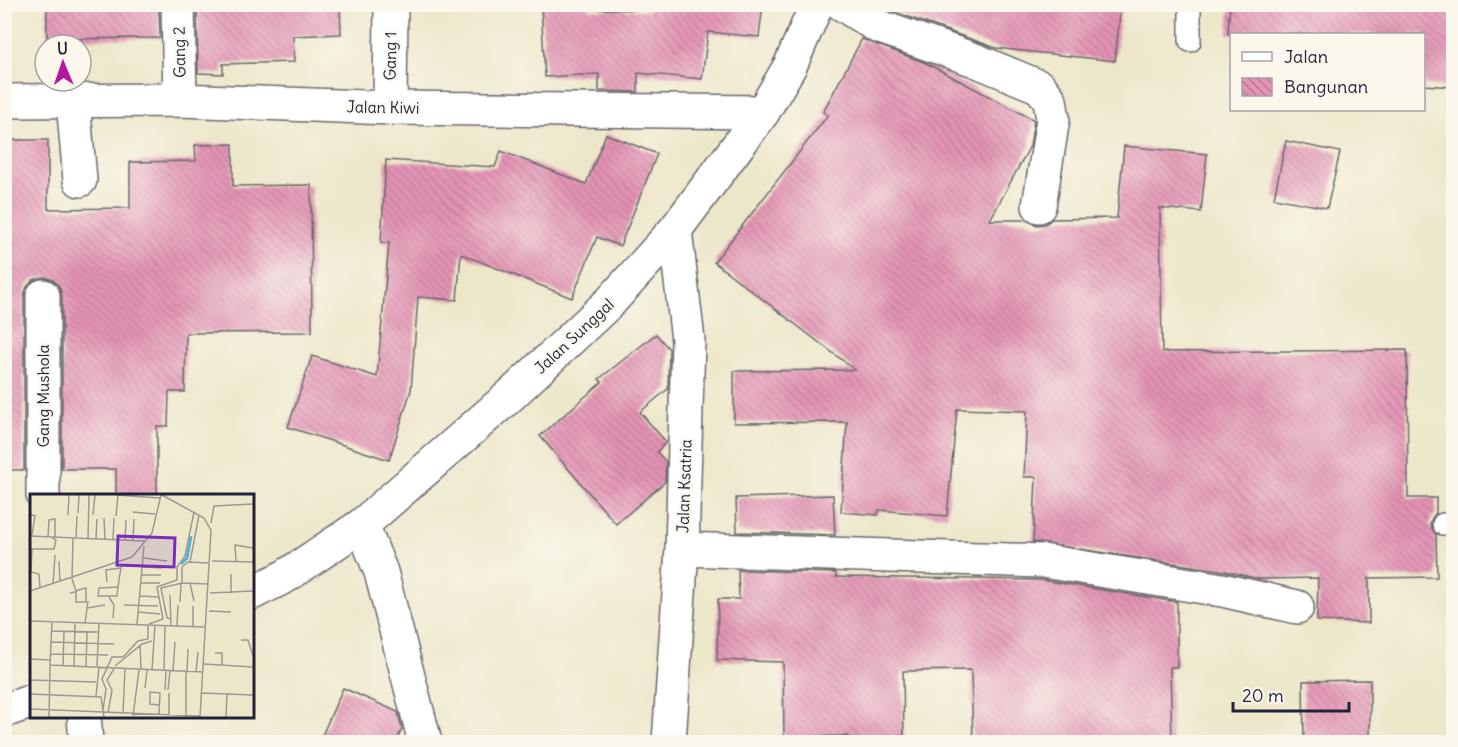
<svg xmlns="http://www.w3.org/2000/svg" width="1458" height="747" font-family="Delius,sans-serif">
<defs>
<pattern id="building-back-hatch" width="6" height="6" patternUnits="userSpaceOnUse" patternTransform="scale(1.5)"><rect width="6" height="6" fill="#e493b4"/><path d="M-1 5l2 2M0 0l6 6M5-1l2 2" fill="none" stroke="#b87894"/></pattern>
</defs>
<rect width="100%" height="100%" fill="#fbf7ec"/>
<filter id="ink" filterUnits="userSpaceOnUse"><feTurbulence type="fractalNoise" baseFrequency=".0167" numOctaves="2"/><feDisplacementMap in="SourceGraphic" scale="12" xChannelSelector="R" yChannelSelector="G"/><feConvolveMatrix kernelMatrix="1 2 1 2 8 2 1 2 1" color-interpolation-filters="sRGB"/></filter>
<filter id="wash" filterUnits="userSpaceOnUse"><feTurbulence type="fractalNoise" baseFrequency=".008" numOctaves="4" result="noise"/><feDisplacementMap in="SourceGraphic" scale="24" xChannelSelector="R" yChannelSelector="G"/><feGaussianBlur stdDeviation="1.35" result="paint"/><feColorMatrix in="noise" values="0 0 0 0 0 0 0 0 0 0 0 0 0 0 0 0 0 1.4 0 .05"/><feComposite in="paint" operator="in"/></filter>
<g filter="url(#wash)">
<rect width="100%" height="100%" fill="#ede7ca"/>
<g id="blocks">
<g fill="url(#building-back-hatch)">
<polygon points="47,4 159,4 160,38 47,39"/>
<polygon points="197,4 340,4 341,34 293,36 294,62 223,64 223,74 198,73"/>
<polygon points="541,4 588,4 589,9 649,10 650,4 763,4 759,37 708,32 702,79 638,73 638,92 599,91 599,74 545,77"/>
<polygon points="893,4 1121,4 1115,61 996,48 892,11"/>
<polygon points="1230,4 1454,4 1454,87 1424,85 1424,34 1228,34"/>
<polygon points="862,39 926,63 1034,120 1030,146 990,220 1026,220 1037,225 1045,224 1052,219 1117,218 1124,146 1207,154 1201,212 1160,208 1162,352 1407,350 1408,498 1436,498 1436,513 1432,518 1430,525 1436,535 1437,577 1369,578 1369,623 1317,621 1318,578 1259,579 1225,571 1033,542 1036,477 1024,477 1027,411 957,409 947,516 879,510 878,515 841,512 847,422 734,423 734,371 855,370 714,262 828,115 823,112"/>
<polygon points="606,134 657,154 620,246 597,237 572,298 461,254 457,300 418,297 411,390 389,460 288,427 312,356 377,377 389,243 381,243 386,160 495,167 501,151 586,184"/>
<polygon points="4,140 48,140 48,209 130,208 130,162 196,161 195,145 233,144 233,186 311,185 312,332 186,333 185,392 169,392 168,426 157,426 157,495 116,495 116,469 62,469 62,296 59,286 53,280 44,277 33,280 27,287 24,296 24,470 4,470"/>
<polygon points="1286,141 1340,152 1327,208 1274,198"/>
<polygon points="656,334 669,349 668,389 640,412 666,442 657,452 666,462 665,482 616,524 540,436 602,382 599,379"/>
<polygon points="833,495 835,535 737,532 736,498"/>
<polygon points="738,570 836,573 836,577 1041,580 1177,602 1177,667 1170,667 1172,742 973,742 971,670 903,671 904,742 848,742 848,736 784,737 783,662 717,660 718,599 739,599"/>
<polygon points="1370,680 1370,742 1304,742 1303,681"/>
<polygon points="343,688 398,712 402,729 396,742 319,742"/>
</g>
</g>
</g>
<g filter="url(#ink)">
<use href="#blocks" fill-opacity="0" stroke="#69676d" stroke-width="1.5"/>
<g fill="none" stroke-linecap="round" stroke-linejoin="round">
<g stroke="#69676d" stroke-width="24">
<g id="lane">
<polyline points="1190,4 1190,41"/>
<polyline points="1443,524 1454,524"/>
</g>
</g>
<g stroke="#69676d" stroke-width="36">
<g id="street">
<polyline points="178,4 180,100"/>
<polyline points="842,4 877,26 975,60 1040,87 1050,100 1053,119 1039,206"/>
<polyline points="4,101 180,100 390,108 763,112"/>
<polyline points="73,101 80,180"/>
<polyline points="390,108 391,4"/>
<polyline points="43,495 43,296"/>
<polyline points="362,525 381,572 425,742"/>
<polyline points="682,549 1043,561 1222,590 1297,607"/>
<polyline points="84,716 86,742"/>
<polyline points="669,742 682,549 688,340 675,230"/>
</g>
</g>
<g stroke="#69676d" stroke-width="36">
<g id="primary">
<polyline points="252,593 286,576 362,525 512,394 611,301 675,230 763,112 790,66 817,4"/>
<polyline points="4,711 32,701"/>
</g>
</g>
<use href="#lane" stroke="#fff" stroke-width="21"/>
<use href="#street" stroke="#fff" stroke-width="33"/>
<use href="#primary" stroke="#fff" stroke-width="33"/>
</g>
</g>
<g text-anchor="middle" stroke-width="4.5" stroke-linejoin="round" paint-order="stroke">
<g font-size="16" fill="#22223b" stroke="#fbf7ec">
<text transform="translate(179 52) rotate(-91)" y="6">Gang 2</text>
<text transform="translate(390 56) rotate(-89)" y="6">Gang 1</text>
<text transform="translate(383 107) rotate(1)" y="6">Jalan Kiwi</text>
<text transform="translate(574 336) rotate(-43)" y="6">Jalan Sunggal</text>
<text transform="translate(43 396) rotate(-90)" y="6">Gang Mushola</text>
<text transform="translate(684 486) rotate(-88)" y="6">Jalan Ksatria</text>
</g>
</g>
<g transform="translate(30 494)">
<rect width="224" height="224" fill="#ede7ca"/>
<path fill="none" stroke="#54b3d3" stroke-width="3" d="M151,70L157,64L161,42"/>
<path fill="none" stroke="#9c9891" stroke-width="1.5" d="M86,1L130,4M132,1L174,24L181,36L170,223M103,18L125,20M48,19L49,1M0,20L5,22L2,41M38,21L39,1M63,21L65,1M86,22L88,1M74,24L75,46M181,29L184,12L223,10M0,42L114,47M18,42L19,26L25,25V43M46,44L47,22M58,45L59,1M66,45L67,25M83,46L84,24M95,46L96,26M103,47L104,25M0,55H24L26,46L22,44M2,56L1,78L9,80L10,94M114,64L137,67M29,67L30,88M182,67L223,68M160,68L169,21M206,68L205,51L223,54M113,73L132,74M112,81H131M77,88L76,76L91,74M111,89H130M152,89V73L158,68L178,69M160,89L164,107M23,90L25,61M88,93L87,102H68L69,94ZM88,93L91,73M0,97L102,63L122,39L131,1M40,99L45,98L46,97L55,94H56V108H46V97L42,85L43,44M180,99L223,97M201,99V80M140,101L141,132M110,102L129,103M79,103L84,111L83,124M150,108L151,90M94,111L128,112M57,114L75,111M179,117L201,118M108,118L130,120M141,125L137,124L131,94L152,89L178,90M0,127L175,133M22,127L20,171L173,178M55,129L58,107M107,130L114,52M119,130L133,125L127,93L147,86V73L155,62L164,18M147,132L148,111M163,133V112M22,137L68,138M211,146H218L223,162M21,148L84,150M110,151L111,176M185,159H192V171M21,160L78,161M0,165L21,166M174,170L223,173M33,171L34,137M44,172L45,129M56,172L57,138M67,172L69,129M85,172L112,150L122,147M122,176L125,131M134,177L135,132M143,177L145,148M157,178L158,155M166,178L168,158M0,186L66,188M115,194L117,176M135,196L136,177M138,196L140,177M172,199L223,201M0,200L71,203L74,223M66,202L69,173M129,211L120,210V198L130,199L129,221M0,215L170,222M73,216L76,195L72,185L82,163H93L108,147L118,145V131M78,219L82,196L77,186L84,175M93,219L95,175M139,221V199M103,222L109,176M156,222V178M19,223L20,171M196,223L197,200"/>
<path fill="#7b2cbf" fill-opacity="0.15" stroke="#7b2cbf" stroke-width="3" d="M88,42L145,44L144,73L87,71Z"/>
<rect width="224" height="224" fill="none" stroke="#22223b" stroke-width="3"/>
</g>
<rect width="1458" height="747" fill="none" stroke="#fbf7ec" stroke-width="24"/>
<rect x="1230" y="33" width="195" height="78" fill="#fbf7ec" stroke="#a4a2a5" stroke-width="1.5"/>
<rect x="1242" y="52" width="30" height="9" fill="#ffffff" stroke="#a4a2a5" stroke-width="1.5"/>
<text x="1284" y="63" font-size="18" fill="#22223b">Jalan</text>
<rect x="1242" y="78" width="30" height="18" fill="url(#building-back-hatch)" stroke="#a4a2a5" stroke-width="1.5"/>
<text x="1284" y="93" font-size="18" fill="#22223b">Bangunan</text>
<g transform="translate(63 63) rotate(358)"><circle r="28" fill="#fbf7ec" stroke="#a4a2a5" stroke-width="1.5"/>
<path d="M0-4.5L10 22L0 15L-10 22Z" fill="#b5179e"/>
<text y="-9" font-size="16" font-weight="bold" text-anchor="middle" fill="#22223b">U</text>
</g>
<path d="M1233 702v9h116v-9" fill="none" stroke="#22223b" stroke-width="3"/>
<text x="1242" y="702" font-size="18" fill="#22223b" stroke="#fbf7ec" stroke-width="4.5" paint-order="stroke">20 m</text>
</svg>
